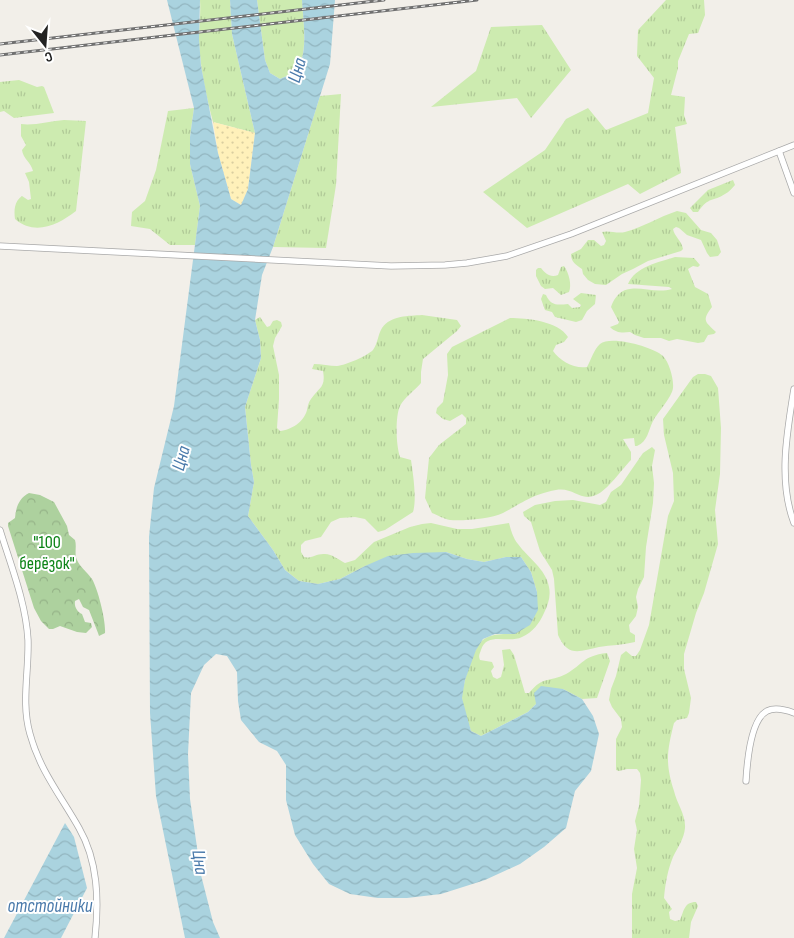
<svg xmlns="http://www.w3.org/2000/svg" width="794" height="938" font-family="'Sofia Sans Condensed',sans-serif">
<defs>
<pattern id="grass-tufts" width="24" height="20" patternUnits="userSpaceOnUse" patternTransform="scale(1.25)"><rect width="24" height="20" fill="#cdebb0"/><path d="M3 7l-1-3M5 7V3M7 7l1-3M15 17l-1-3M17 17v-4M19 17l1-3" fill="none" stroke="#b0c997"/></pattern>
<pattern id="forest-crowns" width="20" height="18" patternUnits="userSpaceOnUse" patternTransform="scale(1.25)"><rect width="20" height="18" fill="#add19e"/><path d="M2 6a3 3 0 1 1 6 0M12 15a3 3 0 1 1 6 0" fill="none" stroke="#95b388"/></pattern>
<pattern id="sand-dots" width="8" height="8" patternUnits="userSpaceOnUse" patternTransform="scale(1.25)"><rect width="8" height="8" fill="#fff1ba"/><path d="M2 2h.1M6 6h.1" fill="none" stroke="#dacea0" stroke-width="1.8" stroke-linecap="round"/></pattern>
<pattern id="water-waves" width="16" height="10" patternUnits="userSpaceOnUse" patternTransform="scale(1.25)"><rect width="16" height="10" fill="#aad3df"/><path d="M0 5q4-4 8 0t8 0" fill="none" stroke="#92b5bf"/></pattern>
</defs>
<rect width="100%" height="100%" fill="#f2efe9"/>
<g fill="url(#grass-tufts)">
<path d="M200,0H230L232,34L255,133L213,122C206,95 200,68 199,40C199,27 201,13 200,0Z"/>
<path d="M257,0H302C303,18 308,50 299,66C294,73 287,76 280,79L270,73L265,60Z"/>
<polygon points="666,0 704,0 705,15 698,33 689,34 678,61 678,68 671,95 685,97 684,115 687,124 675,127 681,173 640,194 628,184 527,228 483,192 545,150 566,119 588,108 606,130 648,113 654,78 637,56 638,30"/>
<polygon points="542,25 571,70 531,118 517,98 431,107 476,71 491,27"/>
<polygon points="19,80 37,87 42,86 44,87 54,113 14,118 4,111 0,112 0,82"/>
<polygon points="341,94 336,185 326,248 273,247 320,96"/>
<polygon points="194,108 190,137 190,164 200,206 195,245 170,245 150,229 131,226 132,212 145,201 156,170 168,111"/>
<path d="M64,120L86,121L76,211C58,225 35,236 15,219C14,210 14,202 22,196L28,200L31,199L29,182L25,173L33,171C31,162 23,159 22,150L26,145L21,136V124C33,126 51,121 64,120Z"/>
<path d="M733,180L735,185C732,188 729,192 725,194C713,202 709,196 698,212H693L690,208L708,190Z"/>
<path d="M677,211L686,213L701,230L711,233L717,240L721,252L718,256L710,257L707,253L701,240L687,235L679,228L676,227L673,229C674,236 682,241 683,249L681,251L648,261L633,269L622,274L606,285L595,284L588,280L583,274L582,269C576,265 571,262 571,254L581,249L588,240H594L601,246L604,245L606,241L602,232C609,230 617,234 625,232C643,227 659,217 677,211Z"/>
<path d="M675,257L694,258L700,265L698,267L693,266L688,269L695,287L708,294L712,307C701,321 706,322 716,332L714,334L708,335L704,342L698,343L677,339L669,341L661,338H644L635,335L630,332C622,333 616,333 610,327L618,324L619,322L611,307C623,275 648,296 672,289L669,287L628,284C635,267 659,262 675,257Z"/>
<path d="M564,266C569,273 572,285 569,292L561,295L553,288L545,289L541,286L536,276V270L538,268H541C545,273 550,278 558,275L561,267Z"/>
<path d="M581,293L596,295L595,304L587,311L582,320L576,322L555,317L552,312L545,310L541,299L543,294L546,295C551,306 557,305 568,304L572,308L580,307L581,305L573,299Z"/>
<path d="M422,315L457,320L461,326L457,331L423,359L421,372V383C415,390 404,398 400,406C395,417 396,446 400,457L411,460C413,473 417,500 413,512L385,530L378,532L365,519L355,517L340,518L331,522L321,537L305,541L301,545V552L304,557C311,559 317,553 325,554C332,554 339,560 345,563L355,560L374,542L410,527L422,524L431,523L457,529H472L509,523C511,530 513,538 518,544C528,558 546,569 549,587C551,596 548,605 544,613C539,624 533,632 522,637C508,644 487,631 481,650C480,654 478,655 480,660L492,662L494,667L491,671L493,677L497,679L501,677L504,665L502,650L510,649L514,655L525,693H529C544,675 548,683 566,674C584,664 582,656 607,653L610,661L597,698L582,699L563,689L536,704L528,712L481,736L471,731C468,721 462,707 462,697C463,684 473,646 484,639C494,633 504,634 515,634L537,592L531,572L521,557H506L484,562L467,559L446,552L365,566L340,579L318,584L299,581L285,570L273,550L248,516L254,482L251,465L245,407L261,358L260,340L255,320L260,317L267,327L270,326L273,321L277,320L281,322L282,326L275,338L273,346L279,375V399L277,428L280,431C291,430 304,422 307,410C308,406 308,403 311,399C319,387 326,388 323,371L312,369L314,364C321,364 330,366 337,366C346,365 367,356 373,350C378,343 378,334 382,328C391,315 409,316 422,315Z"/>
<path d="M510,318C527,318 558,321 568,337L564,342L556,345L553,351C560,361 574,369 587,367C591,360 594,349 600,344C611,335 653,347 663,356C669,362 674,379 673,388C672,397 658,412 653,421C648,431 648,441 637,446H635L634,438L623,439L631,452V460C622,469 607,491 596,495C580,502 574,487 556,490C531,495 524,502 503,513C491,519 463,521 450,520C444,519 437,515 432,513L425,498L429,458L439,445L466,424V418L462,414L450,421L443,419L436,413L437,408L443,402L448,375L447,354L452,347Z"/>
<path d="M698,374H705L711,376L718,388L721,428L720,474L715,510L718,544L704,593L696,613L684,654V669L691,698L689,713L687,718L677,720L674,723C667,751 665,763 674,791C677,804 686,815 685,828C684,839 678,847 673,857C668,869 665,884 664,898L672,909L669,912L670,919L675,921L680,920C684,911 684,902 696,902L698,906L691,922L689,938H632V894L637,868L634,849L637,830L635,821L639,806L641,780L640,773L637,769H627L619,771L616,770V739L622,727L621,719L612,707L609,700L611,689L616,676L621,655L626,651L632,656H636L640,650L649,625L668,516L674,501L673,473L664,435L663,419L693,377Z"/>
<path d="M652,447L655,450L652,466L654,483L653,503L646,547L644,577L638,589L636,597L638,607L636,616L629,625L630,632L635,635V642C623,645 611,645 599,647C580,651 568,658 558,635L554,579L552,570L540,551L531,522L524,516L523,512L535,505L555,501L573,500L600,505L606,502L611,492L621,485L643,453Z"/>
</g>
<path fill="url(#forest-crowns)" d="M29,493L40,495L54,502L67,526L69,535L75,540C77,547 74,553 77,560C80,567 87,572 92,579C98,589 106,621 105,633L99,636L98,633L89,610L83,607L79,599L75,601C74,606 77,612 82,614L85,622L91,623L92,627L86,633L77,632L60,626L53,629H49L41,621L34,608L8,526V523L15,518C16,507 19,498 29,493Z"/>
<polygon fill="url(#sand-dots)" points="213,122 255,133 248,189 241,205 231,199 218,153"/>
<g fill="url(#water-waves)">
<path d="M167,0H200L199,39L201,66L218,153L231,199L241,205L248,189L255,133L232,34L230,0H257L265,60L270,73L280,79C287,76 294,73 299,66C308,50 303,18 302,0H335L330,64L273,247L262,275L255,320L260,340L261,358L245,407L251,465L254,482L248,516L273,550L285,570L299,581L318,584L340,579L365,566L388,556L413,553L446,552L467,559L484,562L506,557H521L531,572L537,592L538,610L530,625L515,634H495L483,639L476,650L465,680L462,698L471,731L481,736L528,712L536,704L534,693L541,686L563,689L582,699L593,716L599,734L591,771L575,791L566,828L544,847L520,864L485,880L441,894L407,898H378L350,894L329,884L313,864L295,835L286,800V765L277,751L259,742L241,720L238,701L237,672L227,656L216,654L204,665L191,693L188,754L190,799L201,875L213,922L220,938H185L156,796L150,713L149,537L154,488L174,406L200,206L190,164V137L194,108Z"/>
<polygon points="65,823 74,837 87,888 61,938 4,938"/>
</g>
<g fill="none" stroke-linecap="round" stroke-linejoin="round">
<g stroke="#a9a9a9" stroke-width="7">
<g id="minor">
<polyline points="779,151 794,193"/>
<polyline points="0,246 391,266 445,265 467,263 507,256 571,234 794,145"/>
<path d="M794,389C787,432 778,481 794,523"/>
<path d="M0,530C11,566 26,603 28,640C29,672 21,703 30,734C40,771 61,796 79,828C98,861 99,900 95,938"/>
<path d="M746,781C747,764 750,720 767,711C775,707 786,710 794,713"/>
</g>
</g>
<use href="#minor" stroke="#fff" stroke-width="5.5"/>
<g stroke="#707070" stroke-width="3">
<g id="rail">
<polyline points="0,44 384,0"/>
<polyline points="0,55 477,0"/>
</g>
</g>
<use href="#rail" stroke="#fff" stroke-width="1" stroke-dasharray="4" stroke-linecap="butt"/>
</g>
<g text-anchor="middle" stroke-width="4" stroke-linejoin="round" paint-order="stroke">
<g font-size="18" fill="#0c8416" stroke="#fff">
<text x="47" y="548">"100<tspan x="47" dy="21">берёзок"</tspan></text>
</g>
<g font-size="19" font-style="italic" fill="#4a7aab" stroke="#fff">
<text transform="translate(296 70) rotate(-74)" y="7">Цна</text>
<text transform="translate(180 458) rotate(-75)" y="7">Цна</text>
<text transform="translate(201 862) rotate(82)" y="7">Цна</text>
<text x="50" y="912">отстойники</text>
</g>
</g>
<g transform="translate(45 45) rotate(163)" stroke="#ffffff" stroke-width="4" paint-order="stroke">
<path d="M0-4L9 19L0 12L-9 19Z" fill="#222222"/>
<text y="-8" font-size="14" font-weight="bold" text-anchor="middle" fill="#222222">С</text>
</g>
</svg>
